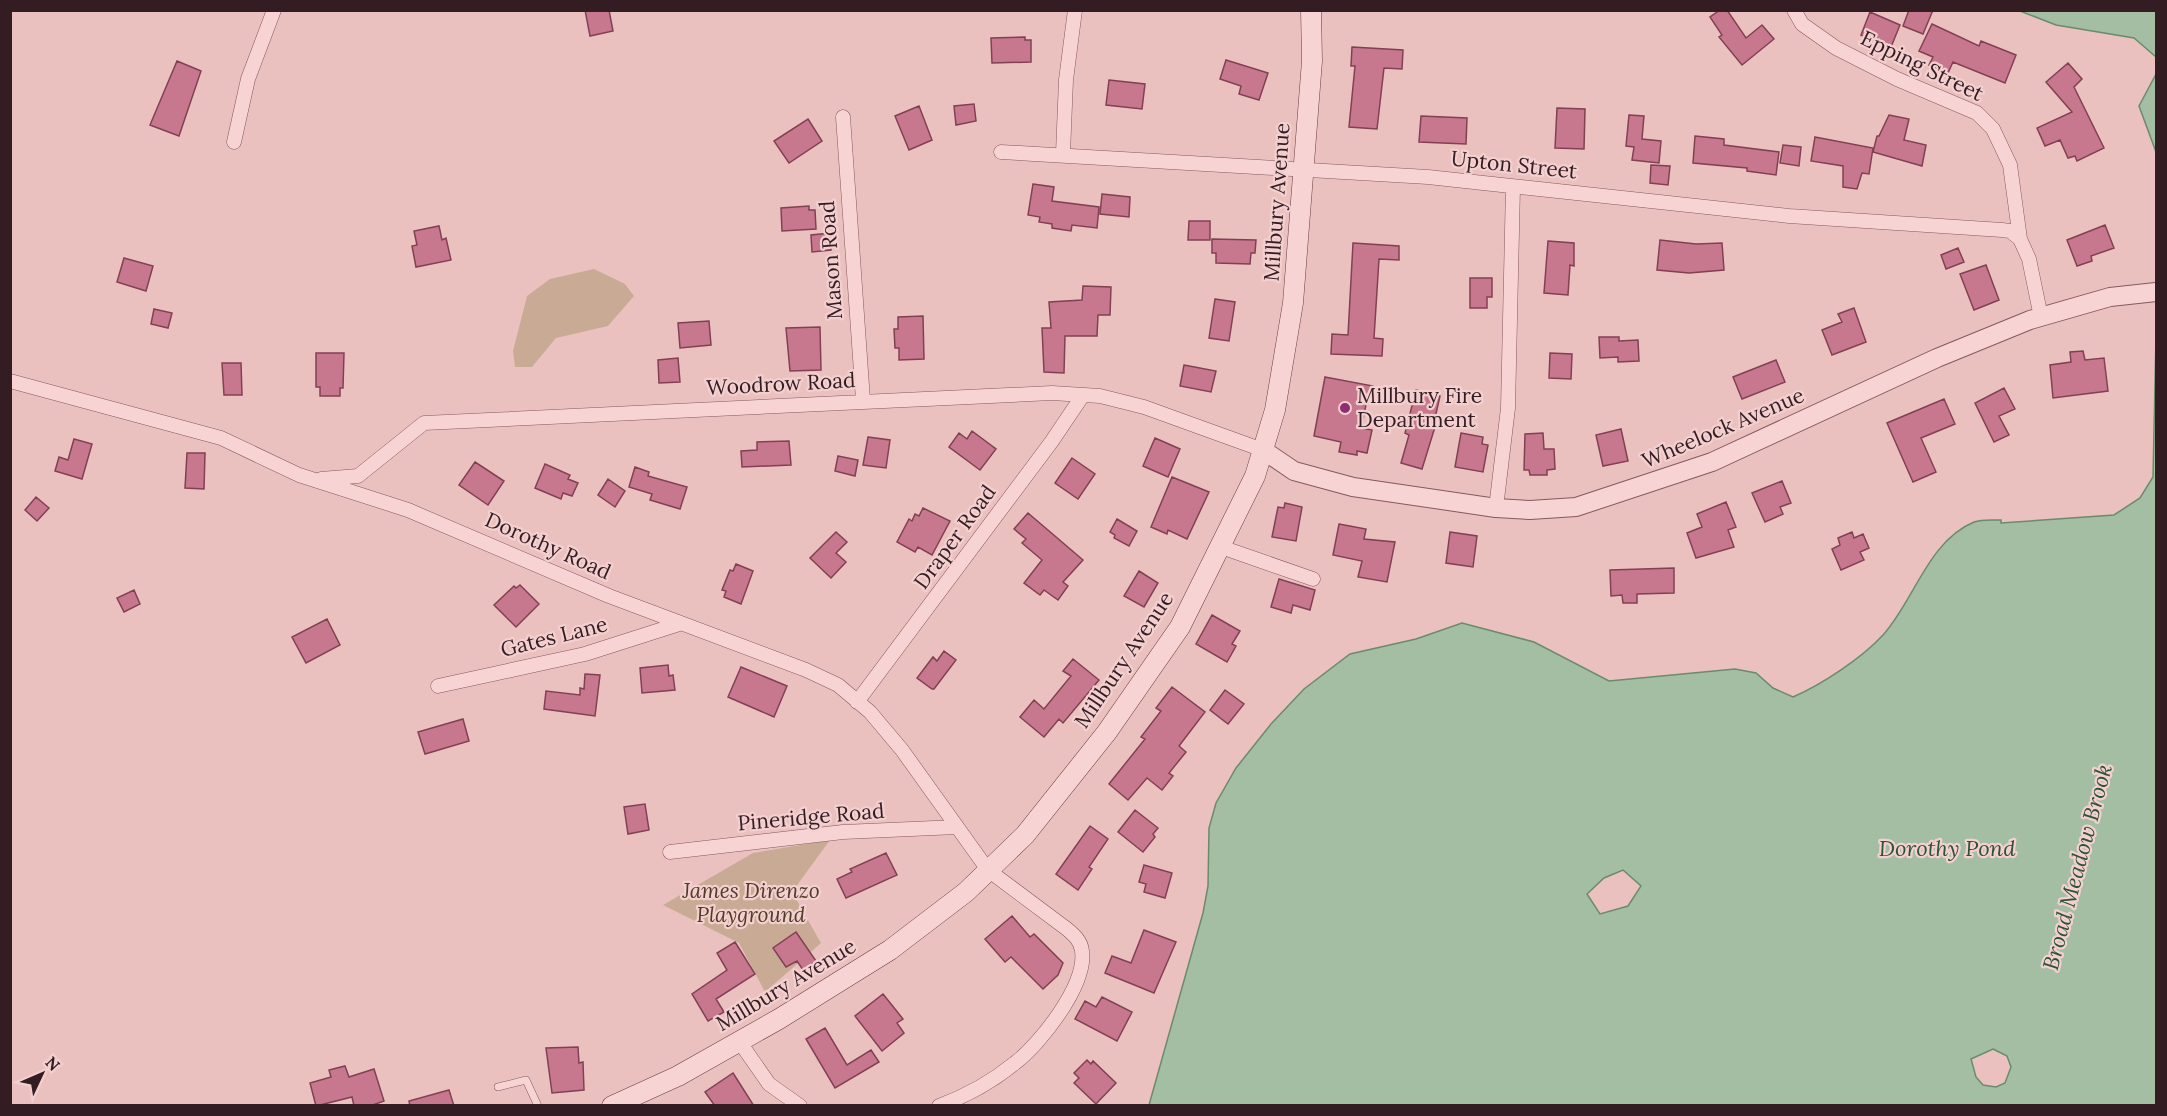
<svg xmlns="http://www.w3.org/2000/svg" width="2167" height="1116" font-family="Lora,serif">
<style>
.green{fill:#c9ab95}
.water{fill:#a3bea3;stroke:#6b8b6d;stroke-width:1.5;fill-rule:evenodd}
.building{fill:#c8788e;stroke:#824053;stroke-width:1.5}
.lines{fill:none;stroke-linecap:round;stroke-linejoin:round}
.service-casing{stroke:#845960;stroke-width:8}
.minor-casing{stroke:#845960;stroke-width:15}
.tertiary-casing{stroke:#845960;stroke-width:20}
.secondary-casing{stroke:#653c44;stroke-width:21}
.service{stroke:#f7d3d3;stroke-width:7}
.minor{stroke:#f7d3d3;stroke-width:14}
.tertiary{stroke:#f7d3d3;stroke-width:18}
.secondary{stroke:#f7d3d3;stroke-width:20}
.poi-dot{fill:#902c72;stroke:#f3d0cf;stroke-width:2}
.labels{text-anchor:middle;stroke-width:4.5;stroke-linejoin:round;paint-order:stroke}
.street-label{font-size:21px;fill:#341d22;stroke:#f3d0cf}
.poi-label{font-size:21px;fill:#341d22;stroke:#f3d0cf;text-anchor:start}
.park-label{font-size:21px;font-style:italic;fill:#4f3c24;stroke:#f3d0cf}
.water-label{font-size:22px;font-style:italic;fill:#2d5336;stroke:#f3d0cf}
</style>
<rect width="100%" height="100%" fill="#ebc1c0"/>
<!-- green -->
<path class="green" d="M594,269L625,284L634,296L608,326L556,338L532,367H515L513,351L527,296L550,279Z
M830,840L792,892L821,943L765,992L739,943L663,905L753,853Z"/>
<!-- water -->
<path class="water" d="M2020,11H2156V152L2139,106L2156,74V57L2134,38L2056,25Z
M2156,336V1105H1149L1203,913L1208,886L1209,828L1216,803L1236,768L1271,724L1304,689L1350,654L1416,639L1462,623L1534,642L1609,681L1735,669L1756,673L1773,688L1793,697C1821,685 1862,658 1883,635C1914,601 1928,541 1974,522C1982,519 1993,520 2001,520V523L2114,515L2140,498L2153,477ZM1623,870L1641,886L1628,906L1600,914L1587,894L1604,878ZM1993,1049L2007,1056L2011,1067L2005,1083L1996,1087L1983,1085L1976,1077L1971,1059Z"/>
<!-- building -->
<path class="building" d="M585,10H609L613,31L590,36Z
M1720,10H1727L1746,38L1762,25L1774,39L1742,65L1719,37L1722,35L1710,17Z
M1909,10H1933L1923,34L1903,26Z
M1870,12L1900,25L1891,47L1861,35Z
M1932,24L1979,46L1981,41L2016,55L2005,83L1953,62L1948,73L1929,65L1933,57L1919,51Z
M1025,37V40H1031V62L992,63L991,38Z
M1352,47L1403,50L1402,69L1384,68L1377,129L1349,127L1355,66H1351Z
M1226,60L1268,73L1259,100L1239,94L1241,86L1220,79Z
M177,61L201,71L179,136L150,125Z
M2068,63L2082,79L2074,87L2104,148L2077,161L2075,156L2068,158L2060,140L2045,146L2037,128L2072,112L2046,82Z
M1109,80L1145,84L1142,109L1106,105Z
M974,104L976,121L956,125L954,106Z
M919,106L932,140L909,150L895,116Z
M1557,108L1585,109L1584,149L1555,148Z
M1629,115L1644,116L1642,139L1661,141L1659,163L1632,160L1634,147L1626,146Z
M1889,115L1909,119L1904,140L1926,145L1922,166L1873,152L1877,136H1879Z
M1421,116L1467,118L1466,144L1419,142Z
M808,119L822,141L789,163L774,141Z
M1695,136L1724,139V145L1779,152L1776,175L1747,171V168L1693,163Z
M1815,137L1873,148L1869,174L1862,173L1857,189L1843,187V166L1811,161Z
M1783,145L1801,147L1799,166L1780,163Z
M1651,165L1670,166L1668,185L1650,183Z
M1033,184L1054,187L1052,201L1099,207L1097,228L1072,225L1071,231L1052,228V224L1039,222L1040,217L1028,215Z
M1102,194L1130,197L1129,217L1100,214Z
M809,206V210H815L816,229L782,231L781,208Z
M1189,221H1210V240H1188Z
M2105,225L2114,248L2091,256L2092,261L2077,266L2067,240Z
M439,226L442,240L446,238L451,260L416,267L412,246L417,245L414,231Z
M830,233L831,250L812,252L811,235Z
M1212,239L1256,240L1255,253H1251L1250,264L1216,263V253H1212Z
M1660,240L1696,244L1722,243L1724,270L1689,273L1657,270Z
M1548,241L1574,243V266L1570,265L1568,295L1544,293Z
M1353,243L1399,246V260L1379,259L1374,338L1383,339L1382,356L1331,354L1332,334L1348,335Z
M1958,248L1964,262L1946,269L1941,255Z
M124,258L153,266L146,291L117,282Z
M1986,265L1999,300L1974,310L1960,274Z
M1470,278H1492V297H1487V308H1470Z
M1083,286L1111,287L1110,315H1098L1097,336H1065L1064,373L1044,372L1042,328H1051L1049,302L1082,300Z
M1215,299L1235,302L1229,341L1209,338Z
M1854,308L1866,342L1832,355L1822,330L1842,322L1838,314Z
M154,309L172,313L168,328L151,324Z
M923,316L924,359L899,360V348H895L894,329H898V317Z
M709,321L711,345L680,348L678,323Z
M820,327L821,370L790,371L786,328Z
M1599,337H1619V341L1638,340L1639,361L1618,362V357L1600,358Z
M2083,351L2085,360L2104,358L2108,391L2053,398L2050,365L2071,362L2070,352Z
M316,353H344L343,388H340V396H320V387H316Z
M1550,353L1572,354L1571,379L1549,378Z
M678,358L680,382L659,383L658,360Z
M1776,360L1785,382L1742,399L1733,377Z
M222,363H241L242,395H224Z
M1184,365L1216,371L1211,392L1180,386Z
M1325,377L1373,386L1371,400H1367L1361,428L1372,430L1367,453L1357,451V455L1339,452L1341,442L1314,436Z
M2004,388L2015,409L1999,416L2009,435L1994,442L1975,403Z
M1416,390L1440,396L1433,427H1435L1422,469L1401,463L1409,435L1405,433Z
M1944,399L1955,424L1921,438L1936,472L1913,482L1887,423Z
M1621,429L1628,461L1603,466L1596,435Z
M972,431L996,449L980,470L949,447L959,433L967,439Z
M1461,433L1483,437L1482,444L1488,445L1483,472L1455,467Z
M1543,433L1544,449H1554L1555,469L1547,470V475H1530L1529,470H1524L1525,434Z
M868,437L890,440L886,468L863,465Z
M1155,438L1180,449L1168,477L1143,466Z
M74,439L92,444L82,479L55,471L59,457L68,460Z
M789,441L791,465L742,467L741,451L757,450V442Z
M187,453H205L204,489L185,488Z
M838,456L858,460L855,476L835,471Z
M1072,458L1095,474L1078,499L1055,483Z
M475,462L504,481L488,505L459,485Z
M545,464L570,475L568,479L578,483L572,496L563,493L561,499L535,488Z
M635,467L649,472L648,476L687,487L680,509L650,500L652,494L629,487Z
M1172,477L1209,492L1187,539L1168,530L1167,534L1151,527Z
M608,479L625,491L615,507L598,495Z
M1782,481L1791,503L1780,507L1783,514L1765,522L1752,493Z
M36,497L49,508L37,521L25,510Z
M1726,502L1736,527L1728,530L1734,547L1696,558L1687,533L1702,527L1697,514Z
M1285,503L1302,507L1296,541L1272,537L1278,507L1284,508Z
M923,508L950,521L932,555L918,547L915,552L897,542L909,519L912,521L915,514L919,516Z
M1028,513L1083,560L1063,582L1068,586L1058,600L1044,590L1040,595L1024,583L1042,560L1022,543L1026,539L1014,529Z
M1117,519L1137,531L1129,546L1114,538L1115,535L1110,532Z
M1339,524L1366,529L1364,539L1395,542L1387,582L1358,577L1362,561L1333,555Z
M836,532L847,542L836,553L846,562L831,578L810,558Z
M1450,532L1477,536L1473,567L1446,563Z
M1852,532L1854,538L1863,534L1869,548L1860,552L1864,560L1841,570L1832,549L1840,545L1838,538Z
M736,564L753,571L741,604L724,597L726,591L722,590L730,570L733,571Z
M1674,568V593L1637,594V603H1623L1622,595L1611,596L1610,570Z
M1139,571L1158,583L1144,607L1124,596Z
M1279,579L1315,590L1310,610L1293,605L1291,613L1271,607Z
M520,585L539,604L516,627L494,605L514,586L516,588Z
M134,590L140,604L124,612L117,598Z
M1212,615L1240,631L1232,644L1236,646L1227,662L1196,644Z
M327,619L340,645L306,663L292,637Z
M944,651L956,660L934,689H932L917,678L933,657L937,661Z
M1073,659L1099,680L1063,723L1059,719L1044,737L1020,717L1034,700L1044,709L1071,676L1063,671Z
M668,665L669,676L673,675L675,690L642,693L640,668Z
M741,667L787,686L774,717L728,697Z
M585,674L600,675L595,716L544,709L546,691L580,695V688L584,689Z
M1172,687L1205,712L1179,746L1186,752L1169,773L1173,776L1162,790L1147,778L1128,800L1109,784L1145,739L1141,737L1161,711L1156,708Z
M1225,690L1244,704L1228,724L1210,710Z
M463,719L469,741L425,754L418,732Z
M645,804L649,830L628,834L624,807Z
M1135,810L1158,828L1153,834L1155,837L1143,852L1118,832Z
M1090,826L1108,839L1089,867L1092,869L1078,890L1056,874Z
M886,853L897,875L846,898L837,879L852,872L850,869Z
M1144,865L1172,873L1165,898L1144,892L1146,884L1139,882Z
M1012,916L1030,937L1034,934L1063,963L1058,975L1043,989L1011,957L1005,962L985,939Z
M1144,930L1176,942L1154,993L1105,973L1112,956L1131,963Z
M796,932L816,961L803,970L797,961L786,967L773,948Z
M735,942L755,974L716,999L724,1012L708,1021L692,994L727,970L717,953Z
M883,994L903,1019L897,1023L904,1033L882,1051L855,1016Z
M1102,997L1132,1012L1117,1041L1075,1019L1085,1001L1096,1007Z
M825,1028L847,1065L871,1050L879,1062L835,1088L806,1039Z
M578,1047L579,1063L583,1062L584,1090L552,1093L546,1048Z
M1087,1060L1091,1064L1093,1061L1116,1083L1096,1104L1074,1083L1079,1078L1074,1073Z
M345,1066L349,1077L374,1069L384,1101L370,1106H354L352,1097L316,1106L310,1083L331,1077L329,1070Z
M733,1073L754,1106H715L705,1092Z
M449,1090L454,1106H410L409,1101Z"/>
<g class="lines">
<defs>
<path id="service" d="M498,1087L526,1080L538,1106"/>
<path id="minor" d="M1794,10L1802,24L1836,48L1897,79L1977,113L1993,129L2010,165L2020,239L2029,259L2041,317
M843,117L863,400
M234,142L248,79L274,10
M1001,152L1428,177L1789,216L2002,230L2010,231L2020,239
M1063,153L1066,80L1075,10
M10,381L221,438L299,475L408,510L609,596L806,670L838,685L870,712L902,750L988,870L1067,929C1074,935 1081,941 1082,951C1087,985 1040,1044 1015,1063C993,1081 966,1096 939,1106
M321,479L358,476L424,423L1052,393L1100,396L1144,407L1263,450
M1496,508L1508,408L1513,187
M1221,547L1313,579
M438,686L585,654L679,624
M857,702L1052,441L1083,395
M670,852L843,832L957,827
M739,1041L769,1084L800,1106"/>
<path id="tertiary" d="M1263,450L1294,471L1353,487L1496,508L1530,510L1576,507L1712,462L1937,358L2030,320L2110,297L2156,292"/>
<path id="secondary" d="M612,1106L678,1076L779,1019L890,950L966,892L1025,835L1107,732L1180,627L1255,476L1275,410L1293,303L1312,61L1311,10"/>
</defs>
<!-- service casing -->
<use href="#service" class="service-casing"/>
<!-- minor casing -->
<use href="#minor" class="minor-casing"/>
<!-- tertiary casing -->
<use href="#tertiary" class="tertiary-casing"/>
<!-- secondary casing -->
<use href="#secondary" class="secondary-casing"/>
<!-- service -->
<use href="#service" class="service"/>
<!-- minor -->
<use href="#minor" class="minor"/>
<!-- tertiary -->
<use href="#tertiary" class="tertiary"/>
<!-- secondary -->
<use href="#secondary" class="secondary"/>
</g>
<!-- markers -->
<circle class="poi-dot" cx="1345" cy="408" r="6"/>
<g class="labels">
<!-- street labels -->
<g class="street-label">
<text transform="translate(1922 66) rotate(26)" y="7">Epping Street</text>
<text transform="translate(1514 165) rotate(6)" y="7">Upton Street</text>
<text transform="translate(1277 202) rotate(-86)" y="7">Millbury Avenue</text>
<text transform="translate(831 260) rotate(-94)" y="7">Mason Road</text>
<text transform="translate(781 384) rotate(-3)" y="7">Woodrow Road</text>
<text transform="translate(1723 428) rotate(-23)" y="7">Wheelock Avenue</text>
<text transform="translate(955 537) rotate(-54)" y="7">Draper Road</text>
<text transform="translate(548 546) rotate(24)" y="7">Dorothy Road</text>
<text transform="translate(554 637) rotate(-14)" y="7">Gates Lane</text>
<text transform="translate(1124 660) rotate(-56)" y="7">Millbury Avenue</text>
<text transform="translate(811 817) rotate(-5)" y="7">Pineridge Road</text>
<text transform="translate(786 985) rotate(-31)" y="7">Millbury Avenue</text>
</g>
<!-- poi labels -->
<g class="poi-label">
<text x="1357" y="403">Millbury Fire<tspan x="1357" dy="24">Department</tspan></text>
</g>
<!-- park labels -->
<g class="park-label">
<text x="751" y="898">James Direnzo<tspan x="751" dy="24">Playground</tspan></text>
</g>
<!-- water labels -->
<g class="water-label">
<text x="1947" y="856">Dorothy Pond</text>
<text transform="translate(2077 867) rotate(-75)" y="8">Broad Meadow Brook</text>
</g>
</g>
<!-- border -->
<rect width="2167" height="1116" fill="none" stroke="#341d22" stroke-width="24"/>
<!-- north arrow -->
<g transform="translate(42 1074) rotate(46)" stroke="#f3d0cf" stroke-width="4.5" paint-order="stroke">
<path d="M0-4.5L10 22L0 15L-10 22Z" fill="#341d22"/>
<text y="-9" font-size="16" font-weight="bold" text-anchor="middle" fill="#341d22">N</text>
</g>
</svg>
